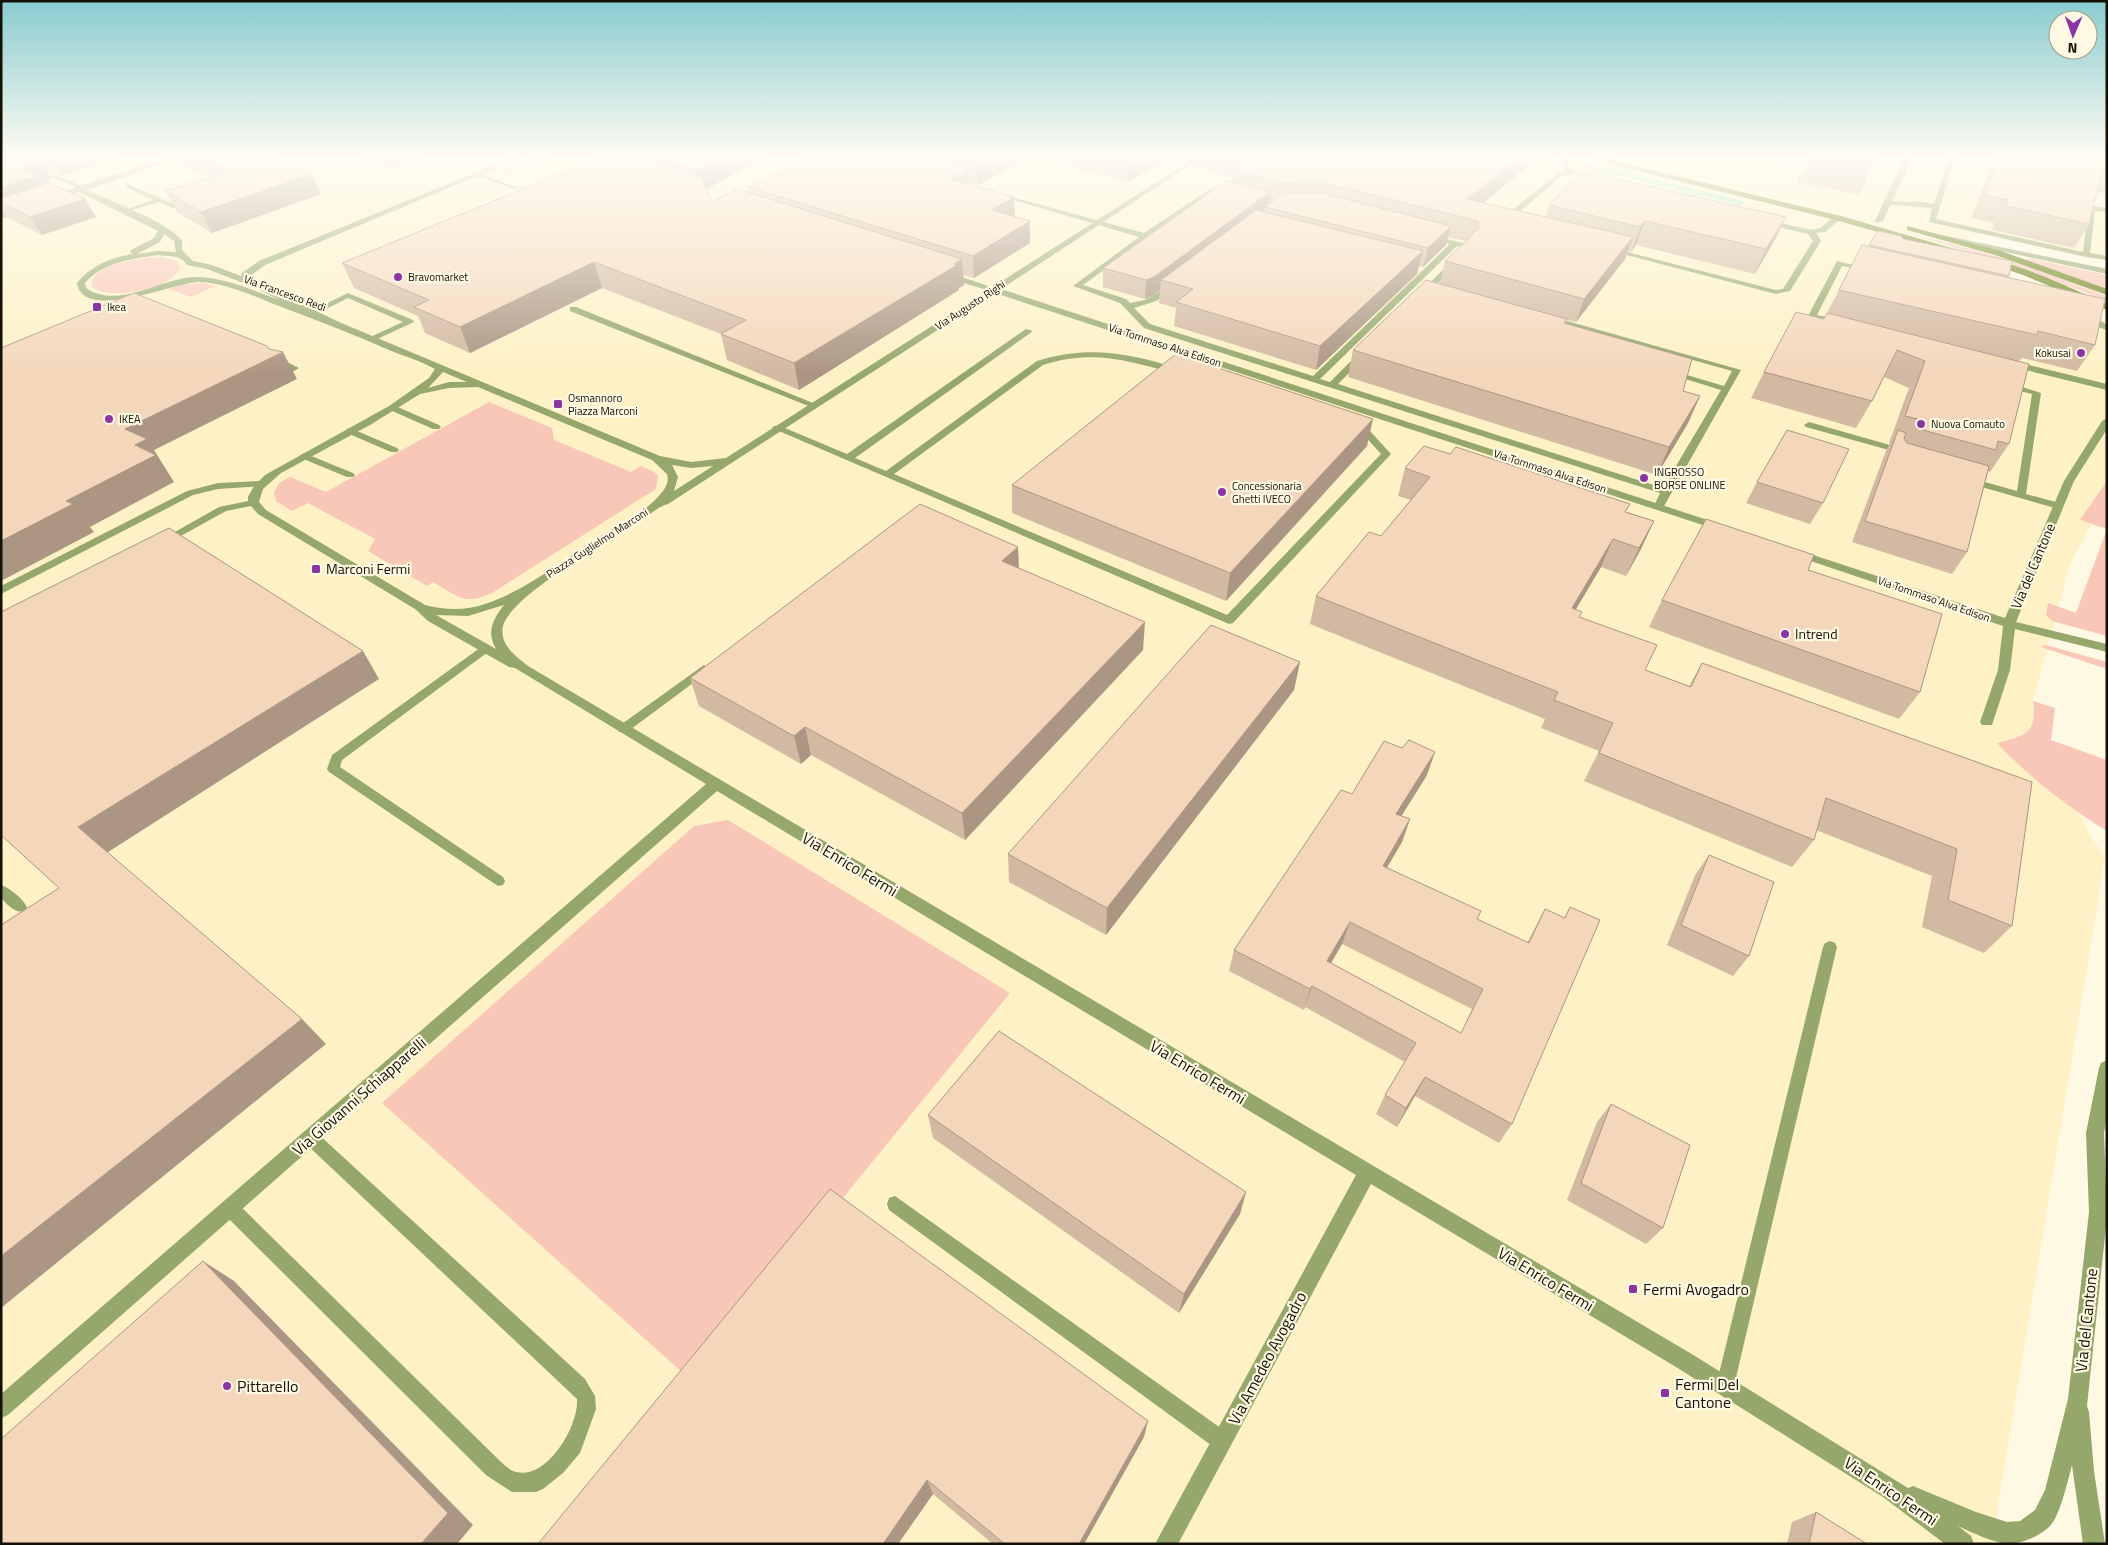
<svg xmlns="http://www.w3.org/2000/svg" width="2108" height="1545" font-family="'Titillium Web',sans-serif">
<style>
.built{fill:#fdf1c5}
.green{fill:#f8c7b7}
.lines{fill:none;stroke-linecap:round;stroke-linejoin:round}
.stream{stroke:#9beea9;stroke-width:5}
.service{fill:#96a76c;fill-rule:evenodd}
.minor{fill:#96a76c;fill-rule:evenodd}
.tertiary{fill:#96a76c;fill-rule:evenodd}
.secondary{fill:#687e17;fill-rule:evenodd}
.wall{fill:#d2b9a1;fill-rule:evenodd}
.shaded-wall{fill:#ab9683}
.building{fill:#f4d7bb;stroke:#ab9683;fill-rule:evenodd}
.poi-dot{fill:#8a35a3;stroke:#fff9e3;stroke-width:2}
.labels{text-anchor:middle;stroke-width:4.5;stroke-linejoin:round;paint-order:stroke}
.far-poi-label{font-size:11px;fill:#131004;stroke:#fff9e3;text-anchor:start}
.far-street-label{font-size:11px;fill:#131004;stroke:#fff9e3}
.street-label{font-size:14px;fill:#131004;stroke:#fff9e3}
.poi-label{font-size:14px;fill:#131004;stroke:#fff9e3;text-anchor:start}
.near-street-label{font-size:16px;fill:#131004;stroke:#fff9e3}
.near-poi-label{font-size:16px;fill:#131004;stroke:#fff9e3;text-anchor:start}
</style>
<rect width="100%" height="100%" fill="#fff9e3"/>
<!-- built -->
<path class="built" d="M1,158H2107V260L1976,232L1959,259L2071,301L2107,322V496L2070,564L2032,705L2088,832L2105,858L1992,1544H1Z"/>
<!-- green -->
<path class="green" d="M535,158H549L507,176L498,173Z
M1921,237C1985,249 2045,273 2107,296V301L2034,273Z
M161,257L176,261L180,267C174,289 107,302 92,286C89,264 146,257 161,257Z
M2029,258L2107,275V290L2026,260Z
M204,283L215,286L191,297L169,289L181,285Z
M489,402L552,428L554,440L631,472L641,466L654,472L658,476L656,489L492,593C464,606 458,596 433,582L427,586L368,551L375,539L308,503L292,511L276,501L274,493L279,483L290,477L326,492Z
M2107,481V529L2080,520Z
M2107,529V636L2052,621L2046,615L2048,603L2076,613Z
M2046,645L2107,662V669L2041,647Z
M2033,701L2055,708L2051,740L2107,760V831C2066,806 2030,778 1997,743C2026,736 2037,733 2033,701Z
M728,820L1010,993L693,1382L382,1103L694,826Z"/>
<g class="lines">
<!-- stream -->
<path class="stream" d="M1586,165L1741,203"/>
<!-- service -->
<path class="service" d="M3,158H11L87,188L82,189Z
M1512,158H1522L1538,161L1542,158H1548L1539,165Z
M1561,158H1567L1571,169L1579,173V175L1572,174L1561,176L1507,223H1501V219L1557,174L1566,171Z
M1944,158L1955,159L1936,219L2083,252L2088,208L2092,206L2107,208V212L2095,211L2090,253L2107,256V260L2086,257L1929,222L1932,208L1885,204L1884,203L1887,201L1923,202L1934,204L1948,160Z
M474,173H478L519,188L514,189L474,175Z
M128,184L180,207L182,208L176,209L159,202L125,212V210L153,200L126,187L125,186Z
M1210,189L1230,195L1227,197L1211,193L1083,285L1126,299L1130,303L1145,300L1171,284H1177V288L1156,301L1134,308L1150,324L1313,376L1450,244L1428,239V235L1472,245V249L1436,285L1444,287V291L1427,286L1464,248L1457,246L1320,379L1330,382L1359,353H1365V357L1338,384L1663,488L1721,390L1666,373L1670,370L1724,386L1732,371L1546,319L1553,317L1741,370L1664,506L1659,509L1654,506L1660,493L1144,328L1120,303L1073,286L1139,237L996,195L1001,194L1144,233Z
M1835,216L1842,218L1825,232L1816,233L1821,241L1790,291L1776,294L1607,250L1611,248L1776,290L1783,289L1813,241L1808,234L1763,223V219L1811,230L1820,228Z
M1837,261L1871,269L1867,271L1842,266L1817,315L1842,320L1843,322L1839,324L1808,316Z
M944,273H950L997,289L990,291L944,277Z
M348,293L413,320L414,322L373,341L369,339L370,337L403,322L348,298L316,314L309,312Z
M570,307H576L818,405L817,407H811L570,311Z
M2080,317L2101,321L2107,325V330L2080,321Z
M1026,329L1033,331L855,458L886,471L1037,361C1089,345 1129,353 1180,369V373L1177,374C1129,361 1093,349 1043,365L894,474L1227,615L1381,454L1363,434L1353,431V427L1369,430L1391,454L1233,623L1229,624L772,428L774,426H780L847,454Z
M273,358H279L299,368L289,374H283V370L288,368L273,362Z
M2012,361L2107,384V390L2009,366V362Z
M2007,382L2041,393L2026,494L2063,504V508H2055L1964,482L1962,480L1967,477L2017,491L2032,394L2004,387L2003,385Z
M393,405L439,425L441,427L439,429H433L390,410V406Z
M1809,422L1904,449L1906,451L1903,455H1897L1896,452L1806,427L1804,425Z
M350,428L397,448L399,450L397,452H391L347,433V429Z
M304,453L353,473L355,475L353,477H347L301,458L299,456Z
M261,481L264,482V486L218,489L193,495L1,594V586L187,491L218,483Z
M253,500L258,503L256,505L226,511L168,543H160L159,541L219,507Z
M484,645L490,649L488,652L342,760L340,767L503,877L505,881L503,885L498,886L329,772L327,769L332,755Z
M704,665L710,669L708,672L627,732H619L617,729L619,726Z
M1,885C10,888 23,899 27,907L25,911C15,914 8,905 1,898Z
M1830,941L1835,943L1837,947L1734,1386L1732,1393L1725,1395L1718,1393L1716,1386L1823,947L1825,943Z
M311,1130L317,1133L585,1379L595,1396L596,1409L580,1453L563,1473L543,1489L536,1492H512L486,1475L224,1214L222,1208L224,1202L230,1200L236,1202L500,1461C504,1465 511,1471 516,1472C547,1480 579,1426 577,1399L305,1143L303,1138L305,1133Z
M895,1196L1229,1434L1231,1441L1229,1448L1222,1450L1215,1448L889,1210L887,1204L889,1198Z"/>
<!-- minor -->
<path class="minor" d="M168,158H178L87,190C111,201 165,221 182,240V250L193,261L212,265L241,276L242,273L259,261L512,158H520L265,265L250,276L252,280L339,322L660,456L691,462L726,458L1194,158H1201L1001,289L1726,526L1728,528L1726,530H1718L995,293L668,504C656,507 647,518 636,524C607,542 511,596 503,626C499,645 516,656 528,666L1690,1353L1908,1488L1913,1486L1976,1512L2007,1522L2020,1521L2035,1510L2045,1490L2068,1399L2089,1212L2086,1133L2099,1068L2101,1063L2107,1060V1117L2104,1133L2107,1217L2087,1406L2089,1412L2094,1471L2105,1544H2083L2072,1465C2068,1480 2060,1516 2050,1526C2040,1536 2022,1544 2008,1544C1994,1543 1971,1532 1958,1526L1971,1536L1974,1544H1945L1883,1497L1676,1367L1371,1184L1178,1544H1155L1356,1175L717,791L8,1415L1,1418V1394L706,784L515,668L509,667L428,621L415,609L258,514L248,503V497L254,486L265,475L389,406L429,378L435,369C421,361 404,356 389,350C355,335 321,322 287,309C259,299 229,283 199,282C175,282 83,323 77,283C90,266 112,257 133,254L130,252L131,250L154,238L158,231L79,192L54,200L50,198L76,187ZM164,234L174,241L176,252L158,251L137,254L160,242ZM158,255L177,257L183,260L187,265L207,269L246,284L280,300C254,291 227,278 198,277C162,276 120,311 86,288L85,283C103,262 133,259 158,255ZM443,372L467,382H449L428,388ZM478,387L652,460L667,474C669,480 667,486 663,491C647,512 622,523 601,536C563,560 527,590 485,604C465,611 445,610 425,605L266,510L259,502L263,489L281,473L370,425L420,394L449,388ZM672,465L691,468L713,466L674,491L678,477ZM504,605C493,619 486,632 496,649L436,615L468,616Z
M1904,158H1912L1883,221L1876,223L1875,221Z
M24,207H27V211L1,219V214Z
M2107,418V429L2074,481L2016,622L2107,644V652L2015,629L2010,670L1992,725H1982L1980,722L1998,670L2003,626L1793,555L1791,553L1793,551H1801L2005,618L2064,481L2102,421Z"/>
<!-- tertiary -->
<path class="tertiary" d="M1942,235L2107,269V274L1945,239L1941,237Z"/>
<!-- secondary -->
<path class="secondary" d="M1593,158H1603L1841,216L1965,252L1958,254L1835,220L1593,160Z
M1907,226L2001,251L2107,289V295L1995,255L1907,230Z
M1990,260C2007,258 2086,295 2107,304V310L2023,275L1990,264Z"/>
</g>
<!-- wall -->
<path class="wall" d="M1,158H118L62,176L46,170L52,179L42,184L43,185L85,199L96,217L42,235L8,218L4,212L1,213Z
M171,158H273L312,174L321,194L212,233L177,212L166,191L209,177L173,162Z
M364,158H423L392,169Z
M599,158H764L706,189L712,201L749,193L748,187L810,158H1029L978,185L969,183V184L1015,217L1030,243L974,278L963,275L964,285L959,288V290L799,390L727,360L721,334L602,288L470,353L425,333L418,316L354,288L342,263Z
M1033,158H1191L1181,164L1165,160L1129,182Z
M1193,158H1530L1528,166L1483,203L1545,217L1549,205L1786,217L1774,241L1755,274L1636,245L1631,252L1628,251L1625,259L1576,322L1567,320L1566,324L1683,391L1700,396L1688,423L1657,475L1348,377L1353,350L1440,284L1445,261L1466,241L1448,237L1446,245L1423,267L1419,266L1417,274L1316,370L1174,326L1176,308L1159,303L1160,290L1153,295L1145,299L1103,287V268L1233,183V178L1192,167Z
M1808,158H1877L1858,195L1797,182Z
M1995,158H2107V194L2097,192L2089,224L2074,248L1992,230L1994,223L1971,218Z
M1878,231L2009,276L2008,277L2095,345L2077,371L2022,358L2019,361L2009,444L1990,472L1988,471L1967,552L1952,574L1852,542L1886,451L1890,443H1889L1909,388L1884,377L1872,401L1856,428L1751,398L1764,372L1824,319L1862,245L1868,246Z
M1367,446L1226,601L1012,513V485Z
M1405,468L1627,512L1654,521L1641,549L1626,576L1601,567L1576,609L1580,617L1645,670L1689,686L1702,663L2032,782L2012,926L1984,953L1922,927L1932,876L1816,830L1814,840L1792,867L1584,781L1599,751L1541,728L1545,719L1310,624L1316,596L1381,536L1411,500L1398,496Z
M1757,482L1823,503L1810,524L1746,503Z
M1018,547L1019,568L1143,650L965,840L811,755L801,764L699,706L690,678Z
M1808,570L1920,692L1899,719L1649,627L1662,600Z
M1300,662L1294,690L1106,935L1009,882L1008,854Z
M1427,775L1401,816L1410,819L1402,842L1387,867L1477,919L1527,943L1545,909L1564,918L1570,907L1512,1124L1499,1143L1415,1096L1397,1127L1376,1114L1385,1095L1405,1062L1305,1007L1304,1010L1229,971L1234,950L1352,794ZM1342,944L1472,1009L1461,1033L1331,963Z
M1709,855L1749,956L1733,976L1667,945L1695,875Z
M1611,1104L1663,1228L1646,1244L1567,1200L1597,1122Z
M928,1115L1246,1192L1240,1214L1179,1313L933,1138Z
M1144,1437L1084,1544H993L933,1494L898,1544H538Z
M1816,1512L1867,1544H1787L1792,1522Z"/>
<!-- shaded-wall -->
<path class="shaded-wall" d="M50,158H118L62,176Z
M388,158H423L392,169Z
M720,158H764L701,192L696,170Z
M990,158H1029L978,185L977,164Z
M1136,158H1165V160L1129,182L1130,161Z
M1182,158H1191L1181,164Z
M1519,158H1530L1528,166L1465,218L1467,199Z
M39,159L52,179L42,184L49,196L1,202V188L20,168Z
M968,169L969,190L950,179Z
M312,174L321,194L212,233L201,212Z
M1270,192L1268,208L1265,207L1264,213L1161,280L1160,290L1153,295L1145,299L1146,280Z
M1014,197L1015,219L992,210Z
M85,199L96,217L42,235L30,217Z
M1,207L4,212L1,213Z
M1786,217L1774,241L1755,274L1766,249Z
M1030,221V243L974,278L973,256Z
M1645,221L1636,245L1631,252L1640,227Z
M1451,226L1446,245L1423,267L1428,248Z
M1633,237L1625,259L1576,322L1584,299Z
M1423,251L1417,274L1316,370L1320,346Z
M962,259L964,285L959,288V290L799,390L794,363Z
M594,262L602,288L470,353L460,327Z
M283,352L297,379L154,450L174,482L90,527L94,532L1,581V541L66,501L125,429Z
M1700,396L1688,423L1657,475L1669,447Z
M1373,419L1367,446L1226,601L1230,573Z
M1654,521L1641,549L1626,576L1639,548Z
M1613,539L1601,567L1560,636L1572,608Z
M1018,547L1019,575L1002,561Z
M1145,622L1143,650L965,840L962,813Z
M363,651L379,679L105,854L78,827Z
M1300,662L1294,690L1106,935L1107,908Z
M805,727L811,755L801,764L794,736Z
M1435,752L1427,775L1389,836L1396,814Z
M1410,819L1402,842L1375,888L1383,866Z
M1350,922L1342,944L1320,982L1327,961Z
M1312,986L1304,1010L1310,989Z
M302,1019L326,1044L1,1308V1256Z
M1425,1077L1415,1096L1397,1127L1406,1108Z
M1246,1192L1240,1214L1179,1313L1184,1294Z
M203,1261L234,1281L473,1525L457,1544H421Z
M1148,1421L1144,1437L1084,1544H1079Z
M927,1480L933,1494L898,1544H883Z"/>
<!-- building -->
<path class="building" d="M1,158H36L39,159L20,168L37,175L1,188Z
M200,158H273L312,174L201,212L166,191L231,171Z
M599,158H635L701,178L712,201L737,189L962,259L954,264L957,265L794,363L721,334L746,320L594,262L460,327L414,307L429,300L342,263Z
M654,158H720L696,170Z
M810,158H926L968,169L950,179L1014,197L992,210L1030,221L973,256L748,187Z
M951,158H990L977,164Z
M1118,158H1136L1130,161Z
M1239,158H1519L1467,199L1633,237L1584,299L1445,261L1479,228L1478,221L1322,182L1280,183L1234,171L1250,160Z
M1841,158H1877L1874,164Z
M1999,158H2107V168H2103L2089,224L2006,206L2008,200L1984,195Z
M1581,171L1786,217L1766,249L1645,221L1640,227L1549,205Z
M1226,181L1270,192L1154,277L1146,280L1103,268Z
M49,183L85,199L30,217L1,202V198Z
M1321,193L1451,226L1428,248L1265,207L1282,194Z
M1256,210L1423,251L1320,346L1176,302L1193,289L1161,280Z
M1878,231L1901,236L1903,239L2012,261L2009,276L1869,245Z
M1862,245L2105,299L2095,345L2038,331L2037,335L1839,290Z
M1426,280L1567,319L1564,323L1692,359L1683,391L1700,396L1669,447L1353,350Z
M134,293L267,346L269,349L283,352L125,429L147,439L135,445L156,455L66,501L73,504L1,541V348Z
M1796,312L1824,319L1827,313L2029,364L2009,444L1998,441L1996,450L1923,430L1925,424L1922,420L1905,416L1925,361L1897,350L1872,401L1764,372Z
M1176,354L1373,419L1230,573L1012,485Z
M1787,430L1849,449L1823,503L1757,482Z
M1898,430L1906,433L1904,439L1907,443L1989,466L1967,552L1865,521Z
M1424,446L1450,454L1456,447L1630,504L1625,512L1654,521L1639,548L1613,539L1572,608L1582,612L1579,617L1657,645L1645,670L1691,687L1702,663L2032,782L2012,926L1948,900L1957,849L1826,798L1814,840L1599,753L1613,723L1554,700L1558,692L1316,596L1369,532L1381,536L1430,477L1405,468Z
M920,504L1018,547L1002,561L1145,622L962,813L805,727L794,736L690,678Z
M1706,519L1814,555L1808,570L1942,614L1920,692L1662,600Z
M169,528L363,651L78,827L302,1019L1,1256V925L59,888L1,835V612Z
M1211,625L1300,662L1107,908L1008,854Z
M1409,740L1435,752L1396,814L1410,819L1383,866L1481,911L1477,919L1529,943L1545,909L1565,918L1570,907L1600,920L1512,1124L1425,1077L1406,1108L1385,1095L1416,1043L1312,986L1310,989L1234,950L1341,790L1352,794L1384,741L1402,748ZM1350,922L1483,989L1461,1033L1327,961Z
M1709,855L1774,882L1749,956L1681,925Z
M999,1031L1246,1192L1184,1294L928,1115Z
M1611,1104L1690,1145L1663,1228L1581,1183Z
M830,1189L1148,1421L1079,1544H1005L927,1480L883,1544H538Z
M203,1261L448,1513L421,1544H1V1439Z
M1816,1512L1867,1544H1809Z"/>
<!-- sky -->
<linearGradient id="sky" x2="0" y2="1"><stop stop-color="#89cbcf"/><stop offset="0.42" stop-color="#fffcf2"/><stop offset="1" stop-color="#fffcf2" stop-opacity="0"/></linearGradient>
<rect width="2108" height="374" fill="url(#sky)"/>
<!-- markers -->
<g class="poi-dot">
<circle cx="398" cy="277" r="5"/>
<rect x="92" y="302" width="10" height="10" rx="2.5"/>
<circle cx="2081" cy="353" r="5"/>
<rect x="553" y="399" width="10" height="10" rx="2.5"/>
<circle cx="109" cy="419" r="5"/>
<circle cx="1921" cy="424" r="5"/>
<circle cx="1644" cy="478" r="5"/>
<circle cx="1222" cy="492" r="5"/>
<rect x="311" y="564" width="10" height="10" rx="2.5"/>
<circle cx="1785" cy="634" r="5"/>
<rect x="1628" y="1284" width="10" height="10" rx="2.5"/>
<circle cx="227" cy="1386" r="5"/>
<rect x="1660" y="1388" width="10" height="10" rx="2.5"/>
</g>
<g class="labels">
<!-- far-poi labels -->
<g class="far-poi-label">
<text x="408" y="281">Bravomarket</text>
<text x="107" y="311">Ikea</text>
<text x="2071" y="357" text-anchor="end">Kokusai</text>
<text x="568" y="402">Osmannoro<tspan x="568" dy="13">Piazza Marconi</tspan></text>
<text x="119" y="423">IKEA</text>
<text x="1931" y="428">Nuova Comauto</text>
<text x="1654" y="476">INGROSSO<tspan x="1654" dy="13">BORSE ONLINE</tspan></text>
<text x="1232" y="490">Concessionaria<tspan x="1232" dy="13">Ghetti IVECO</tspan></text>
</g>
<!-- far-street labels -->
<g class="far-street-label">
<text transform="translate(285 293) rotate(20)" y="4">Via Francesco Redi</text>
<text transform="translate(970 305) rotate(-33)" y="4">Via Augusto Righi</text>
<text transform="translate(1165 345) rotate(18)" y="4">Via Tommaso Alva Edison</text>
<text transform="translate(1550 471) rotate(18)" y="4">Via Tommaso Alva Edison</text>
<text transform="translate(597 543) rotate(-33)" y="4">Piazza Guglielmo Marconi</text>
<text transform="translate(1934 599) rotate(19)" y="4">Via Tommaso Alva Edison</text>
</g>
<!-- street labels -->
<g class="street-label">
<text transform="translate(2033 566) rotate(-67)" y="5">Via del Cantone</text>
</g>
<!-- poi labels -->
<g class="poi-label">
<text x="326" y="574">Marconi Fermi</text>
<text x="1795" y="639">Intrend</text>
</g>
<!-- near-street labels -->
<g class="near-street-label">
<text transform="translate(850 864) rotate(31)" y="6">Via Enrico Fermi</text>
<text transform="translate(1198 1072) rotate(31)" y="6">Via Enrico Fermi</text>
<text transform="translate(359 1096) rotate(-41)" y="6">Via Giovanni Schiapparelli</text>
<text transform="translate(1546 1279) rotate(31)" y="6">Via Enrico Fermi</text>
<text transform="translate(2086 1320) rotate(-84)" y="6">Via del Cantone</text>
<text transform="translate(1267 1358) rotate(-62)" y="6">Via Amedeo Avogadro</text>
<text transform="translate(1891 1491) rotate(34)" y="6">Via Enrico Fermi</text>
</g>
<!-- near-poi labels -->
<g class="near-poi-label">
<text x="1643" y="1295">Fermi Avogadro</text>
<text x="1675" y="1390">Fermi Del<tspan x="1675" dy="18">Cantone</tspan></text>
<text x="237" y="1392">Pittarello</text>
</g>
</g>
<!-- border -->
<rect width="2108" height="1545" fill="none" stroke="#131004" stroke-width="5"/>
<!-- north arrow -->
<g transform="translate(2073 35) rotate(182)"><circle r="24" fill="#fff9e3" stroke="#a19c8a"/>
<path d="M0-4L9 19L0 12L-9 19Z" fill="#8a35a3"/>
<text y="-8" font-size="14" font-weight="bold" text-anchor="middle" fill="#131004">N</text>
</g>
</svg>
